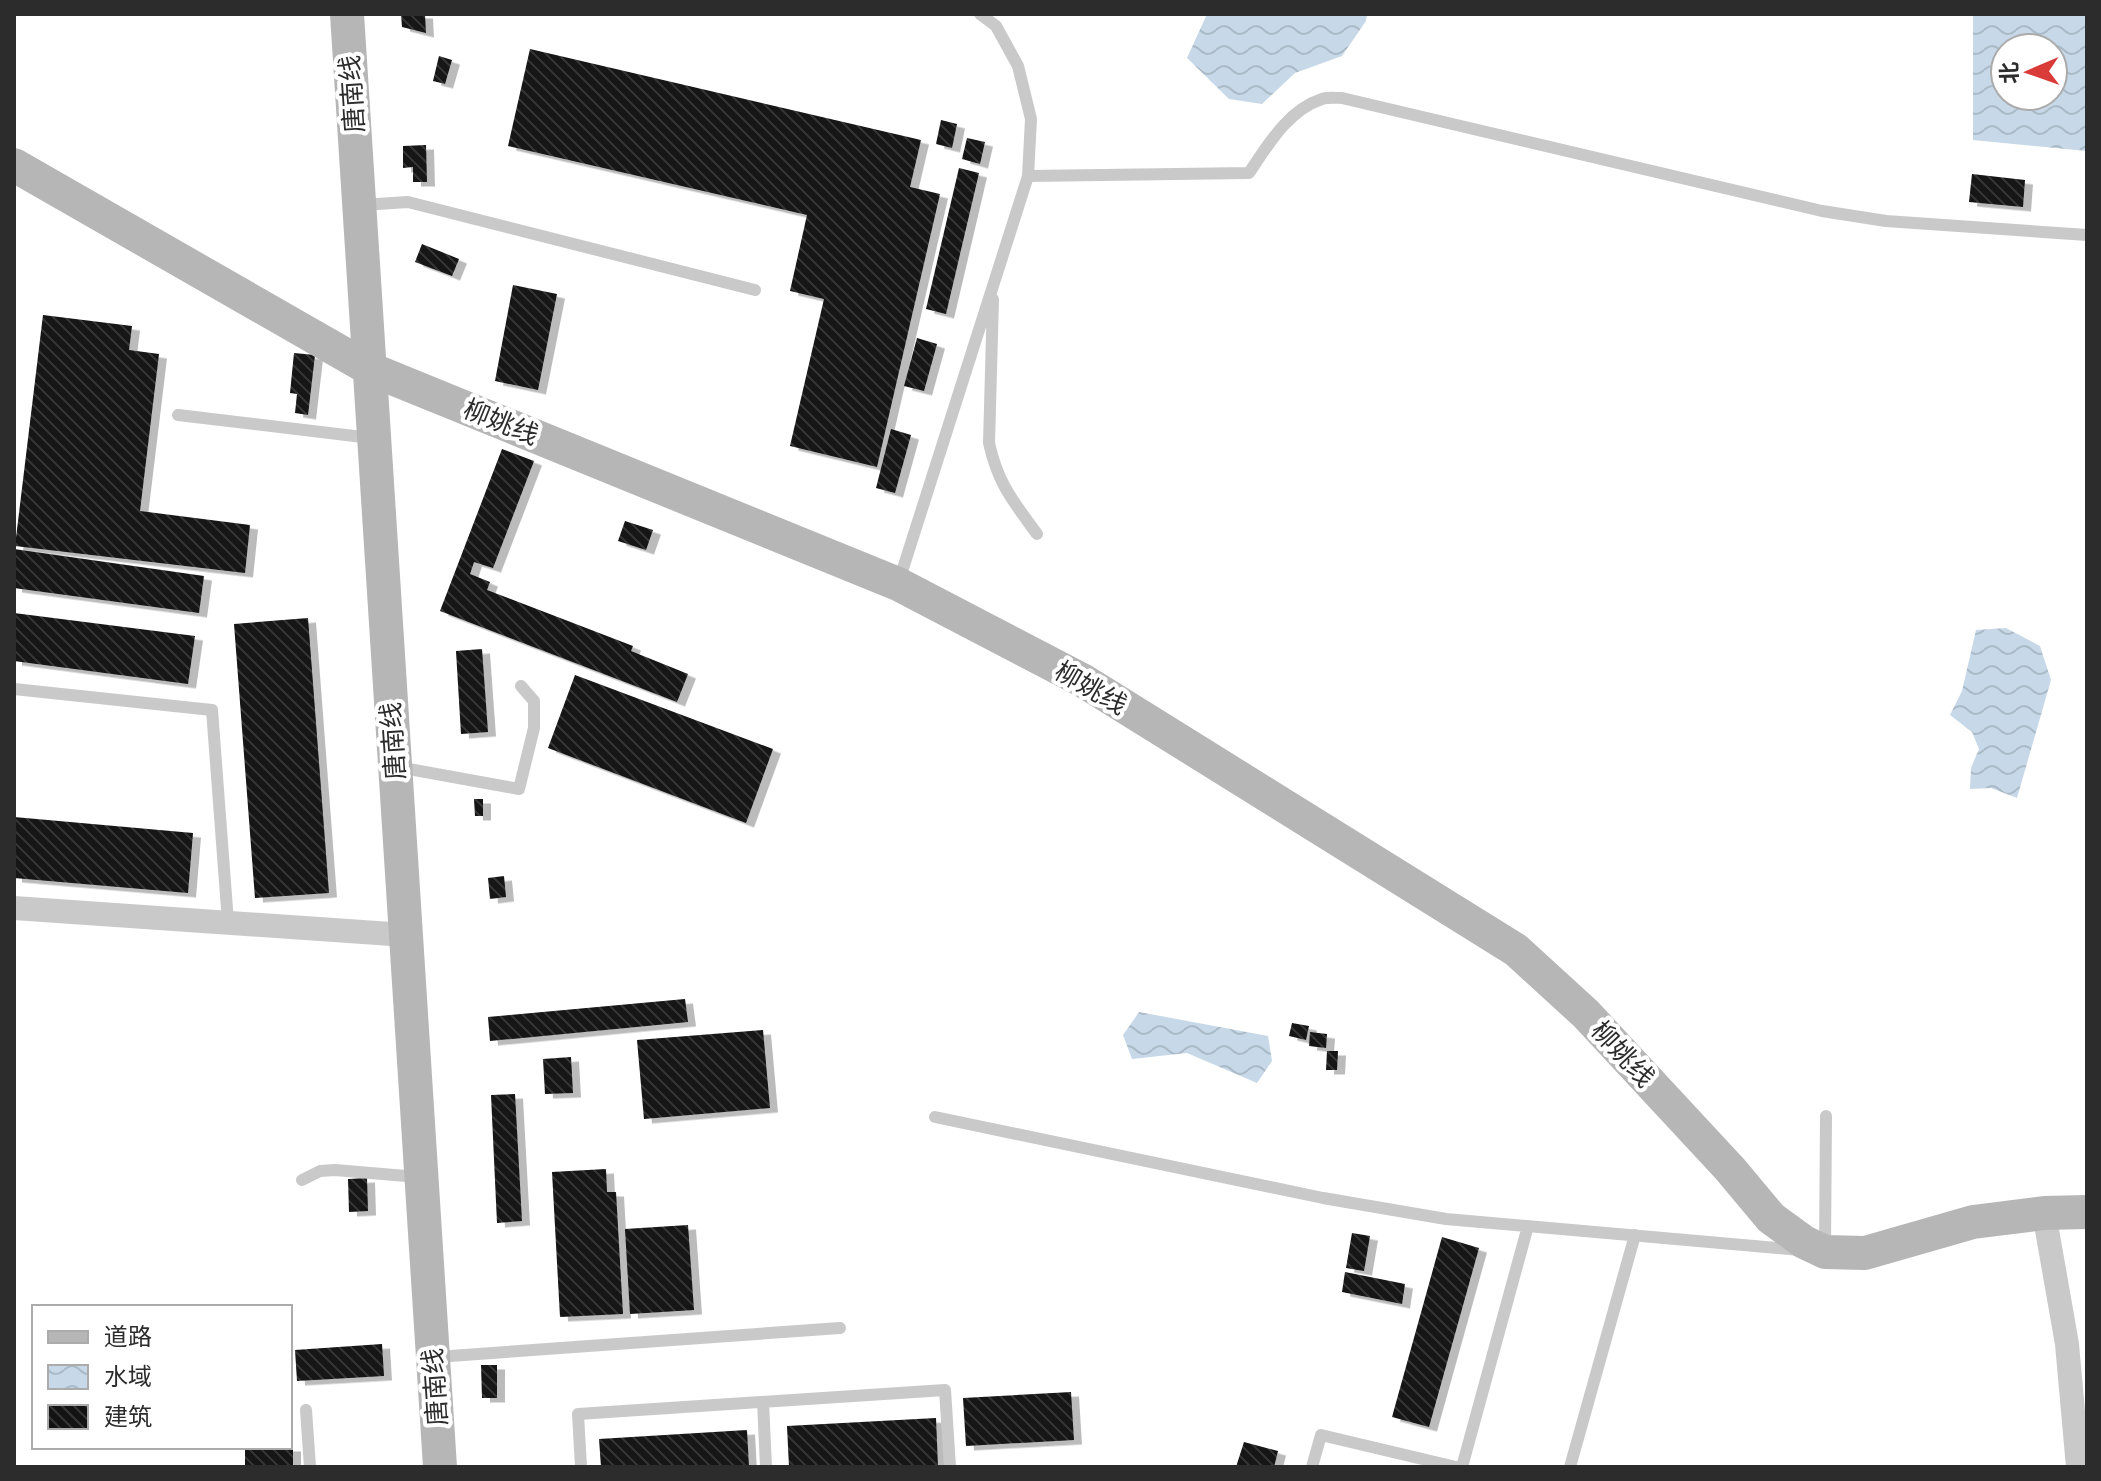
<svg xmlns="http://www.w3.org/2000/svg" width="2101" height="1481" font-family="Barlow,'Noto Sans SC',sans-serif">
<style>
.water{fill:url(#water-waves);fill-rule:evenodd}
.building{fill:url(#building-back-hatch);filter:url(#shadow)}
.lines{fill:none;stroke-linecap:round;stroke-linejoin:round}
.lane{stroke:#c9c9c9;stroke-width:12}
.street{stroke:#c9c9c9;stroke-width:24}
.secondary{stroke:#b6b6b6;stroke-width:34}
.labels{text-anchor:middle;stroke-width:8;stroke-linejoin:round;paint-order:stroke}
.street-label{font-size:26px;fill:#2c2c2c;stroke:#fff}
</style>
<defs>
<pattern id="water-waves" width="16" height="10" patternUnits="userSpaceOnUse" patternTransform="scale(2)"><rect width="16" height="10" fill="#c7d8e8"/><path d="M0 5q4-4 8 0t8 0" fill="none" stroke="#abbac7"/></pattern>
<pattern id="building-back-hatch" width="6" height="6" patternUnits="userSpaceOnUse" patternTransform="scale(2)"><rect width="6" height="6" fill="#131313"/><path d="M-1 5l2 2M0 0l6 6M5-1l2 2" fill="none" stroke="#363636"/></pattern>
<filter id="shadow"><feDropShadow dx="8" dy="4.5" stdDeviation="0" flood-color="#0004"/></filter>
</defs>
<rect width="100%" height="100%" fill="#fff"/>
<!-- water -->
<path class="water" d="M1207,14H1367L1366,21L1342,56L1295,73L1262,104L1229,99L1187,58Z
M1973,14H2087V151L1973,140ZM2005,48H2053V96H2005Z
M2006,628L2040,646L2051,680L2017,798L1991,788L1970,789L1971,768L1979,749L1972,732L1950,715L1962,691L1976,630Z
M1139,1012L1268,1036L1272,1061L1257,1083L1187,1053L1132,1059L1123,1035Z"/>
<!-- building -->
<path class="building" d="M401,14H425L426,33L402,27Z
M530,49L921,140L910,187L940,194L877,467L790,446L824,299L790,291L807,215L508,146Z
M439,56L452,60L445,84L433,81Z
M941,120L957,124L952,148L936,144Z
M967,138L985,142L980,164L962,159Z
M426,145L427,182H413V167L403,168V146Z
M959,168L979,173L946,314L926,309Z
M1972,174L2025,180L2023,207L1969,202Z
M422,244L459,259L452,276L415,262Z
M513,285L557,294L538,390L495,381Z
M43,315L132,326L129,350L159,354L140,511L250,525L245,573L15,546Z
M917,338L937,344L924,391L904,386Z
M294,353L315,355L308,415L295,413L297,394L290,393Z
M891,429L911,435L895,493L876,488Z
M502,449L534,461L493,568L474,562L470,574L490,582L487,590L633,646L631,651L688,674L677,702L440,611Z
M625,521L653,530L646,550L618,541Z
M14,549L204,576L199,613L14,588Z
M14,613L195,636L188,684L14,661Z
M308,618L329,893L255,898L234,624Z
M482,649L488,732L461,734L456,651Z
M575,675L773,749L746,823L548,748Z
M474,799H483V816H475Z
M14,817L193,833L188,893L14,878Z
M504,876L506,897L490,899L488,878Z
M685,999L688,1022L490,1041L488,1017Z
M1292,1023L1309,1026L1306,1040L1289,1036Z
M763,1030L770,1108L644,1119L637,1040Z
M1310,1032L1327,1034L1326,1048L1309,1046Z
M1327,1051H1338L1337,1070H1326Z
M571,1057L573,1093L545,1094L543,1059Z
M515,1094L522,1221L497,1223L491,1095Z
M606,1169L607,1192H616L623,1314L560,1317L552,1172Z
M367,1178L368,1211L349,1212L348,1179Z
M688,1225L694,1310L630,1314L625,1229Z
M1352,1233L1370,1236L1364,1271L1346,1268Z
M1442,1237L1479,1248L1429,1427L1392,1417Z
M1345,1272L1405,1284L1402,1304L1342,1292Z
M382,1344L384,1376L297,1381L295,1350Z
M481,1365H497V1398H482Z
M1071,1392L1074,1440L966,1446L963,1398Z
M936,1418L938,1467H789L787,1426Z
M747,1430L749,1467H601L599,1439Z
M1244,1442L1278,1451L1274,1467H1236Z
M245,1447H293V1467H245Z"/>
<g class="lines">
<!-- lane -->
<path class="lane" d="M1028,176L1249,173C1268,145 1288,110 1322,99C1328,97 1335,98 1342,98L1822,211L1886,221L2087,235
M362,205L408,202L755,290
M993,299L989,443C998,484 1013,501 1037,534
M178,415L371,438
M899,581L1028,176L1031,119L1018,66L996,26L980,14
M14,689L212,710L228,922
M398,767L519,789L534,728V701L521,686
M935,1117L1323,1198L1446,1219L1800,1250
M302,1180L320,1171L335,1170L418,1177
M1825,1250L1826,1116
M436,1357L840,1328
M763,1402L766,1467
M306,1410L310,1467
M581,1467L578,1414L945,1390L950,1467
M1312,1467L1321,1435L1456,1467
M1462,1467L1528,1226
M1570,1467L1635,1235"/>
<!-- street -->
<path class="street" d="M14,908L406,935
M2044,1213L2067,1344L2078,1467"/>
<!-- secondary -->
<path class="secondary" d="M347,14L440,1467
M14,165L370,369L898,584L1082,680L1516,950L1586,1014L1730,1169L1771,1218L1804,1242L1825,1252L1865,1253L1973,1222L2044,1213L2087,1212"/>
</g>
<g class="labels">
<!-- street labels -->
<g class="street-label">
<text transform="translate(352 94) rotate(-94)" y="9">唐南线</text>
<text transform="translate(501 422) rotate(22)" y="9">柳姚线</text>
<text transform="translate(1091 688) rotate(30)" y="9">柳姚线</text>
<text transform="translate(393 741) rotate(-94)" y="9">唐南线</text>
<text transform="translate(1623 1054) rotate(47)" y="9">柳姚线</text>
<text transform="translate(435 1387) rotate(-94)" y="9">唐南线</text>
</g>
</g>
<!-- border -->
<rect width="2101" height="1481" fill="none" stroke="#2c2c2c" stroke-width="32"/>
<!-- legend -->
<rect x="32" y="1305" width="260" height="144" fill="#ffffff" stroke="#ababab" stroke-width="2"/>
<rect x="48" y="1331" width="40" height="12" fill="#b6b6b6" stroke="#ababab" stroke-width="2"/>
<text x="104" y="1345" font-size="24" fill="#2c2c2c">道路</text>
<rect x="48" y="1365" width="40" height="24" fill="url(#water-waves)" stroke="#ababab" stroke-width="2"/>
<text x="104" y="1385" font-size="24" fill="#2c2c2c">水域</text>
<rect x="48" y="1405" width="40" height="24" fill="url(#building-back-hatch)" stroke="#ababab" stroke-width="2"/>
<text x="104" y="1425" font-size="24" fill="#2c2c2c">建筑</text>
<!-- north arrow -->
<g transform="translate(2029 72) rotate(268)"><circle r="38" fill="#ffffff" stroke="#ababab" stroke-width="2"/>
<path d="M0-6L14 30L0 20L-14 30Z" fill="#d93b38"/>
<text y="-12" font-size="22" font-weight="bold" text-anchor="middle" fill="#2c2c2c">北</text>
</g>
</svg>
